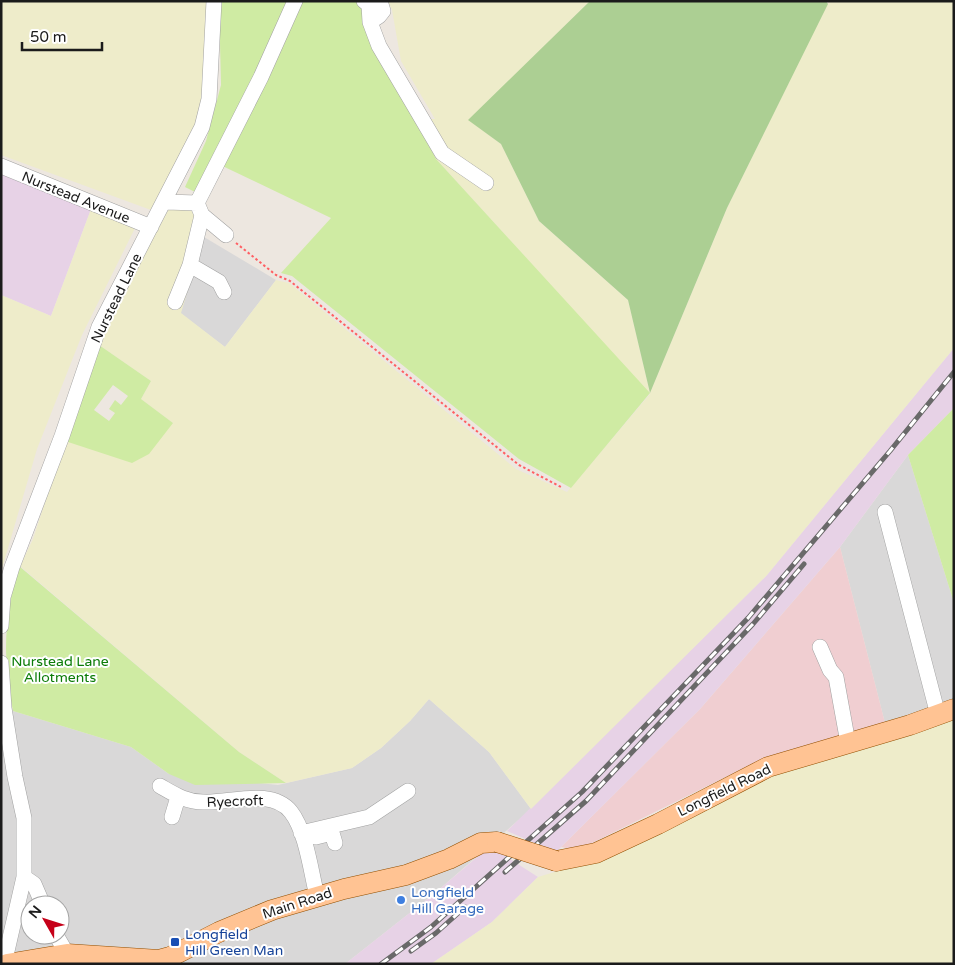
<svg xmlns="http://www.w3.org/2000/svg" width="955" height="965" font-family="'Varela Round',sans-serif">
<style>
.residential{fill:#d9d8d8;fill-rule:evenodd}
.commercial{fill:#f0ced1}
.industrial{fill:#e7d2e6}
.farmland{fill:#eeecca}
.grass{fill:#cfeba3;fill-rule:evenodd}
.forest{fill:#accf93}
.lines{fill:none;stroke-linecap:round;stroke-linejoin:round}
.minor-casing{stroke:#a2a2a2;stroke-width:16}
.major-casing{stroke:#924f00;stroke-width:21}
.path{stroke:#ff5f63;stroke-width:2;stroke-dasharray:2.5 2.5;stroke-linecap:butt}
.minor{stroke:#fff;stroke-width:15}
.major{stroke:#ffc393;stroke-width:20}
.rail-casing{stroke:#696969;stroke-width:5}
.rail{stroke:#fff;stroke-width:3;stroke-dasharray:9;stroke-linecap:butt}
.major-bridge-casing{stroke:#924f00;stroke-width:21;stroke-linecap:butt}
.major-bridge{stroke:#ffc393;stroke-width:20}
.shop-dot{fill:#3f7fe0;stroke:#fff;stroke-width:2}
.transit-dot{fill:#1a4fb4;stroke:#fff;stroke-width:2}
.labels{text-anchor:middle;stroke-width:4;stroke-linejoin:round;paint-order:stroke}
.street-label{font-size:14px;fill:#1b1b1b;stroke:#fff}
.park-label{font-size:14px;fill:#0c7c07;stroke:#fff}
.shop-label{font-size:14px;fill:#366cbe;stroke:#fff;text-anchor:start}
.transit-label{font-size:14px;fill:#164399;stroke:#fff;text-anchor:start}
</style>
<rect width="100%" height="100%" fill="#ede7e0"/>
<!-- residential -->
<path class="residential" d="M204,237L276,280L225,347L180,313Z
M908,455L954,603V699L885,723L840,547Z
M429,699L489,752L531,809L435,893L345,964H1V710L13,711L131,747L169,774L278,785L352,768L381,748L410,721ZM30,905H60V935H30Z"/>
<!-- commercial -->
<path class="commercial" d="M840,547L885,723L750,765L578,850L561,847L700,709Z"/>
<!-- industrial -->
<path class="industrial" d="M1,173L91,209L51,316L1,295Z
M954,348V408L908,455L840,547L700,709L556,852L507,831L767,575Z
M490,846L538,877L492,922L431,964H345L435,893Z"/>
<!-- farmland -->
<path class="farmland" d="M1,1H210L201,123L151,210L1,155Z
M388,1H590L469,120L501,144L539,221L628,300L650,393L727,208L829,1H954V348L767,575L531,809L489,752L429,699L410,721L381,748L352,768L286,783L239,752L20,566L33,539L65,441L173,423L141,399L151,381L99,345L122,289L170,207L191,209L204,237L181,313L225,347L276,280L289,283L516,469L567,492L650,394L436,159L416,119H435L401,61L392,10Z
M93,204L138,222L82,335L37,449L1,572V295L51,316Z
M954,717V964H431L492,922L538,877L617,853L731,793L808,760Z"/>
<!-- grass -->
<path class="grass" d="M219,1H359L436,159L650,393L571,488L519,459L292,276L281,273L331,218L212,161L197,193L185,187L206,141L221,85Z
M99,345L151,381L141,399L173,423L149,454L132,463L65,441ZM113,385L128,396L121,405L115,400L109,409L115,413L109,421L94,410Z
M954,408V603L908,455Z
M19,566L239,752L286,783L195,785L169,774L131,747L13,711C2,662 4,613 19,566Z"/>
<!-- forest -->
<path class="forest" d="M590,1H826L828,4L727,208L650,393L628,300L539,221L501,144L468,120Z"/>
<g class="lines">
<defs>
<path id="minor" d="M364,1L369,5L370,22L379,46L442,153L486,183
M370,22L379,16L383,11L380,1
M1,166L151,227
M166,202L197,203L261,77L295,1
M202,215L226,235
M190,265L219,282L224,292
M175,302L190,265L202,215L197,203
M885,512L938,715
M1,626L3,597L12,567L62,436L99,327L202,127L209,99L214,1
M820,647L830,670L836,677L848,743
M1,663L4,708L15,777L24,818V877L34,884L43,905
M160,786C174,794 186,802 203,802C229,804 271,787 291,812C306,831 311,872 317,896
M172,817L178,797
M301,833L369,817L408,791
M316,837L332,833L335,843
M56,935L67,954
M4,964L24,877"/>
<path id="major" d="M556,861L596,853L658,824L768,767L910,725L954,709
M7,964L67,954L159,960L170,957L219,932L272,910L344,889L406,875L449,859L481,843L497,842"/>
</defs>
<!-- minor casing -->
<use href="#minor" class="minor-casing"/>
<!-- major casing -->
<use href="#major" class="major-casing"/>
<!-- path -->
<path class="path" d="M236,243L276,275L290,281L519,465L561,487"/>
<!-- minor -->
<use href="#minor" class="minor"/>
<!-- major -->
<use href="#major" class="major"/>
<defs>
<path id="rail" d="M505,872L586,801L753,624L804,564
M411,951L436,933L465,907
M381,964L431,927L582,792L748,618L890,451L954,372"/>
</defs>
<!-- rail casing -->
<use href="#rail" class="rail-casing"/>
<!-- rail -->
<use href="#rail" class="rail"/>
<defs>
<path id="major-bridge" d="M497,842L556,861"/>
</defs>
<!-- major-bridge casing -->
<use href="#major-bridge" class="major-bridge-casing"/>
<!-- major-bridge -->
<use href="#major-bridge" class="major-bridge"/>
</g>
<!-- markers -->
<circle class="shop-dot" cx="401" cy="900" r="5"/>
<rect class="transit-dot" x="170" y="937" width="10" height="10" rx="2.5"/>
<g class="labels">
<!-- street labels -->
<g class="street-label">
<text transform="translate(76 197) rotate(22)" y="5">Nurstead Avenue</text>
<text transform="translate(116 298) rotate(-64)" y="5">Nurstead Lane</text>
<text transform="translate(724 790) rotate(-26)" y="5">Longfield Road</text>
<text transform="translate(235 801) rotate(-2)" y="5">Ryecroft</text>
<text transform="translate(297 903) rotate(-18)" y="5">Main Road</text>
</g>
<!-- park labels -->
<g class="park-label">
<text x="60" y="666">Nurstead Lane<tspan x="60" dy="16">Allotments</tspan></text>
</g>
<!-- shop labels -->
<g class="shop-label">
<text x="411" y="897">Longfield<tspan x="411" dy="16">Hill Garage</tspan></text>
</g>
<!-- transit labels -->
<g class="transit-label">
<text x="185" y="939">Longfield<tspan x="185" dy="16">Hill Green Man</tspan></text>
</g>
</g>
<!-- border -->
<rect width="955" height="965" fill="none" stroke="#1b1b1b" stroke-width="5"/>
<!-- north arrow -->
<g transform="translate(45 920) rotate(309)"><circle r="24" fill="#ffffff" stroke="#a4a4a4"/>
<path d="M0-4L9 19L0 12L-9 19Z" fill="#c60019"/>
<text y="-8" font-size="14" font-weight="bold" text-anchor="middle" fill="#1b1b1b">N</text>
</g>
<!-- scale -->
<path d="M22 42v8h80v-8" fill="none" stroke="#1b1b1b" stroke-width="2.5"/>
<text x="30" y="42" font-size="15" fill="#1b1b1b" stroke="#ffffff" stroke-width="4" paint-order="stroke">50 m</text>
</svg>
